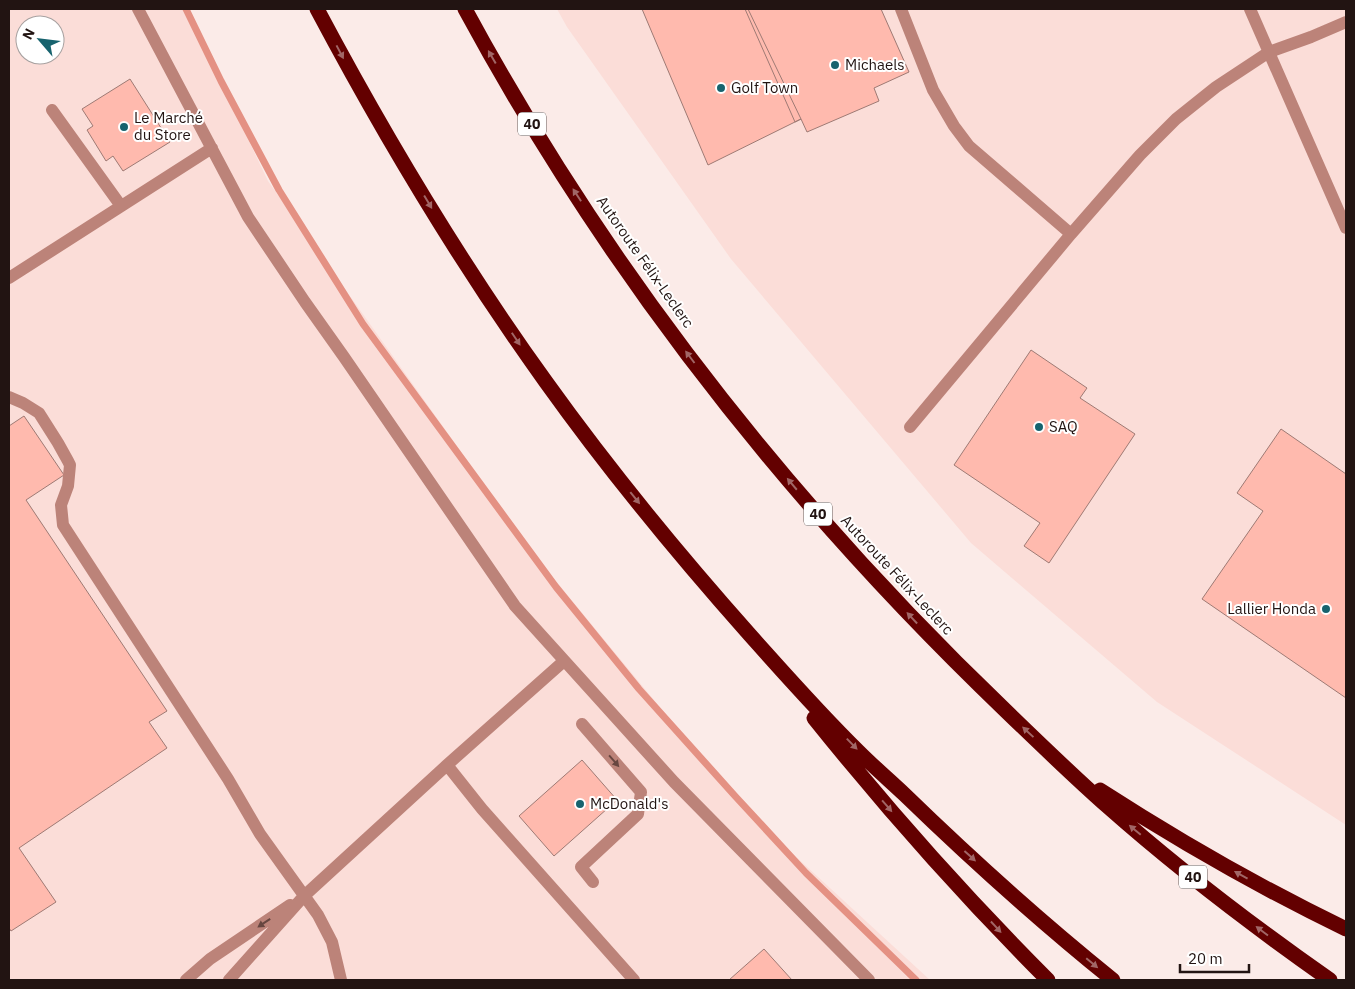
<svg xmlns="http://www.w3.org/2000/svg" width="1355" height="989" font-family="'IBM Plex Sans',sans-serif">
<style>
.built{fill:#fbddd8;fill-rule:evenodd}
.lines{fill:none;stroke-linecap:round;stroke-linejoin:round}
.stream{stroke:#e49183;stroke-width:7}
.building{fill:#ffbaae;stroke:#9e7a74}
.minor{stroke:#bc8379;stroke-width:12}
.highway{stroke:#630000;stroke-width:15}
.oneway{fill:#a16666}
.oneway2{fill:#674640}
.poi-dot{fill:#17636e;stroke:#fff;stroke-width:2}
.labels{text-anchor:middle;stroke-width:4;stroke-linejoin:round;paint-order:stroke}
.shield{fill:#fff;stroke:#645a59;stroke-width:1}
.shield-label{font-size:14px;font-weight:bold;fill:#221412}
.poi-label{font-size:15px;fill:#221412;stroke:#fff;text-anchor:start}
.street-label{font-size:15px;fill:#221412;stroke:#fff}
</style>
<rect width="100%" height="100%" fill="#fbebe8"/>
<!-- built -->
<path class="built" d="M9,9H186L268,181L536,557L743,808L930,980H9ZM25,25H55V55H25Z
M557,9H1346V825L1157,702L971,543L731,259L567,27Z"/>
<g class="lines">
<!-- stream -->
<path class="stream" d="M186,9L221,81L279,190L363,324L556,587L639,689L735,796L806,873L916,980"/>
</g>
<!-- building -->
<path class="building" d="M642,9H748L801,119L708,165Z
M745,9H881L909,72L874,88L879,101L807,132L801,119L795,122Z
M130,79L170,142L123,171L113,156L106,161L87,130L93,126L82,109Z
M1031,350L1087,388L1080,398L1135,434L1049,563L1024,546L1040,523L954,465Z
M24,416L64,475L26,500L167,711L149,722L167,748L19,848L56,902L11,931L9,928V426Z
M1281,429L1346,474V698L1202,599L1263,511L1237,493Z
M582,760L617,800L554,856L519,816Z
M764,949L792,980H729Z"/>
<g class="lines">
<!-- minor -->
<path class="minor" d="M138,9L248,217L305,302L344,357L515,606L674,782L869,980
M901,9L933,90L954,126L969,146L1071,234
M1250,9L1346,228
M52,110L121,206
M9,278L212,148
M9,397L23,403L39,413L58,443L68,461L70,465L68,486L61,505L63,525L228,779L260,834L318,915L332,942L341,980
M910,427L1071,234L1140,155L1176,119L1216,87L1269,52L1311,37L1346,22
M582,724L641,792L638,814L581,867L593,882
M447,765L482,809L634,980
M186,980L210,959L290,905
M229,980L304,896L447,765L564,661"/>
<!-- highway -->
<path class="highway" d="M317,9C385,137 461,264 546,382C609,470 678,554 750,635C785,674 820,714 858,751C873,766 889,780 904,794C971,859 1041,922 1113,980
M465,9C606,270 792,506 1006,711C1039,743 1072,775 1107,806C1177,868 1253,926 1330,980
M814,718C887,809 965,897 1048,980
M1100,790C1179,841 1261,888 1346,929"/>
</g>
<!-- one-way arrows -->
<defs><path id="oneway-solid" d="M-6-.8H1V-3.2L6.5 0L1 3.2V.8H-6Z" transform="scale(1.25)"/></defs>
<g class="oneway">
<use href="#oneway-solid" transform="translate(340 52) rotate(62)"/>
<use href="#oneway-solid" transform="translate(492 57) rotate(-120)"/>
<use href="#oneway-solid" transform="translate(577 195) rotate(-123)"/>
<use href="#oneway-solid" transform="translate(428 202) rotate(59)"/>
<use href="#oneway-solid" transform="translate(516 339) rotate(56)"/>
<use href="#oneway-solid" transform="translate(690 357) rotate(-127)"/>
<use href="#oneway-solid" transform="translate(792 484) rotate(-130)"/>
<use href="#oneway-solid" transform="translate(635 498) rotate(51)"/>
<use href="#oneway-solid" transform="translate(912 618) rotate(-133)"/>
<use href="#oneway-solid" transform="translate(1028 732) rotate(-137)"/>
<use href="#oneway-solid" transform="translate(852 744) rotate(46)"/>
<use href="#oneway-solid" transform="translate(887 806) rotate(49)"/>
<use href="#oneway-solid" transform="translate(1135 830) rotate(-140)"/>
<use href="#oneway-solid" transform="translate(970 856) rotate(42)"/>
<use href="#oneway-solid" transform="translate(1241 875) rotate(-151)"/>
<use href="#oneway-solid" transform="translate(996 927) rotate(47)"/>
<use href="#oneway-solid" transform="translate(1262 931) rotate(-143)"/>
<use href="#oneway-solid" transform="translate(1092 963) rotate(40)"/>
</g>
<g class="oneway2">
<use href="#oneway-solid" transform="translate(614 761) rotate(49)"/>
<use href="#oneway-solid" transform="translate(264 923) rotate(146)"/>
</g>
<!-- markers -->
<g class="poi-dot">
<circle cx="835" cy="65" r="5"/>
<circle cx="721" cy="88" r="5"/>
<circle cx="124" cy="127" r="5"/>
<circle cx="1039" cy="427" r="5"/>
<circle cx="1326" cy="609" r="5"/>
<circle cx="580" cy="804" r="5"/>
</g>
<g class="labels">
<!-- shield labels -->
<g class="shield">
<rect x="518" y="112.5" width="28" height="23" rx="4"/>
<rect x="804" y="502.5" width="28" height="23" rx="4"/>
<rect x="1179" y="865.5" width="28" height="23" rx="4"/>
</g>
<g class="shield-label">
<text x="532" y="129">40</text>
<text x="818" y="519">40</text>
<text x="1193" y="882">40</text>
</g>
<!-- poi labels -->
<g class="poi-label">
<text x="845" y="70">Michaels</text>
<text x="731" y="93">Golf Town</text>
<text x="134" y="123">Le Marché<tspan x="134" dy="17">du Store</tspan></text>
<text x="1049" y="432">SAQ</text>
<text x="1316" y="614" text-anchor="end">Lallier Honda</text>
<text x="590" y="809">McDonald's</text>
</g>
<!-- street labels -->
<g class="street-label">
<text transform="translate(645 262) rotate(55)" y="5">Autoroute Félix-Leclerc</text>
<text transform="translate(897 575) rotate(47)" y="5">Autoroute Félix-Leclerc</text>
</g>
</g>
<!-- border -->
<rect width="1355" height="989" fill="none" stroke="#221412" stroke-width="20"/>
<!-- north arrow -->
<g transform="translate(40 40) rotate(298)"><circle r="24" fill="#ffffff" stroke="#a7a1a0"/>
<path d="M0-4L9 19L0 12L-9 19Z" fill="#17636e"/>
<text y="-8" font-size="14" font-weight="bold" text-anchor="middle" fill="#221412">N</text>
</g>
<!-- scale -->
<path d="M1180 964v8h69v-8" fill="none" stroke="#221412" stroke-width="2.5"/>
<text x="1188" y="964" font-size="15" fill="#221412" stroke="#ffffff" stroke-width="4" paint-order="stroke">20 m</text>
</svg>
